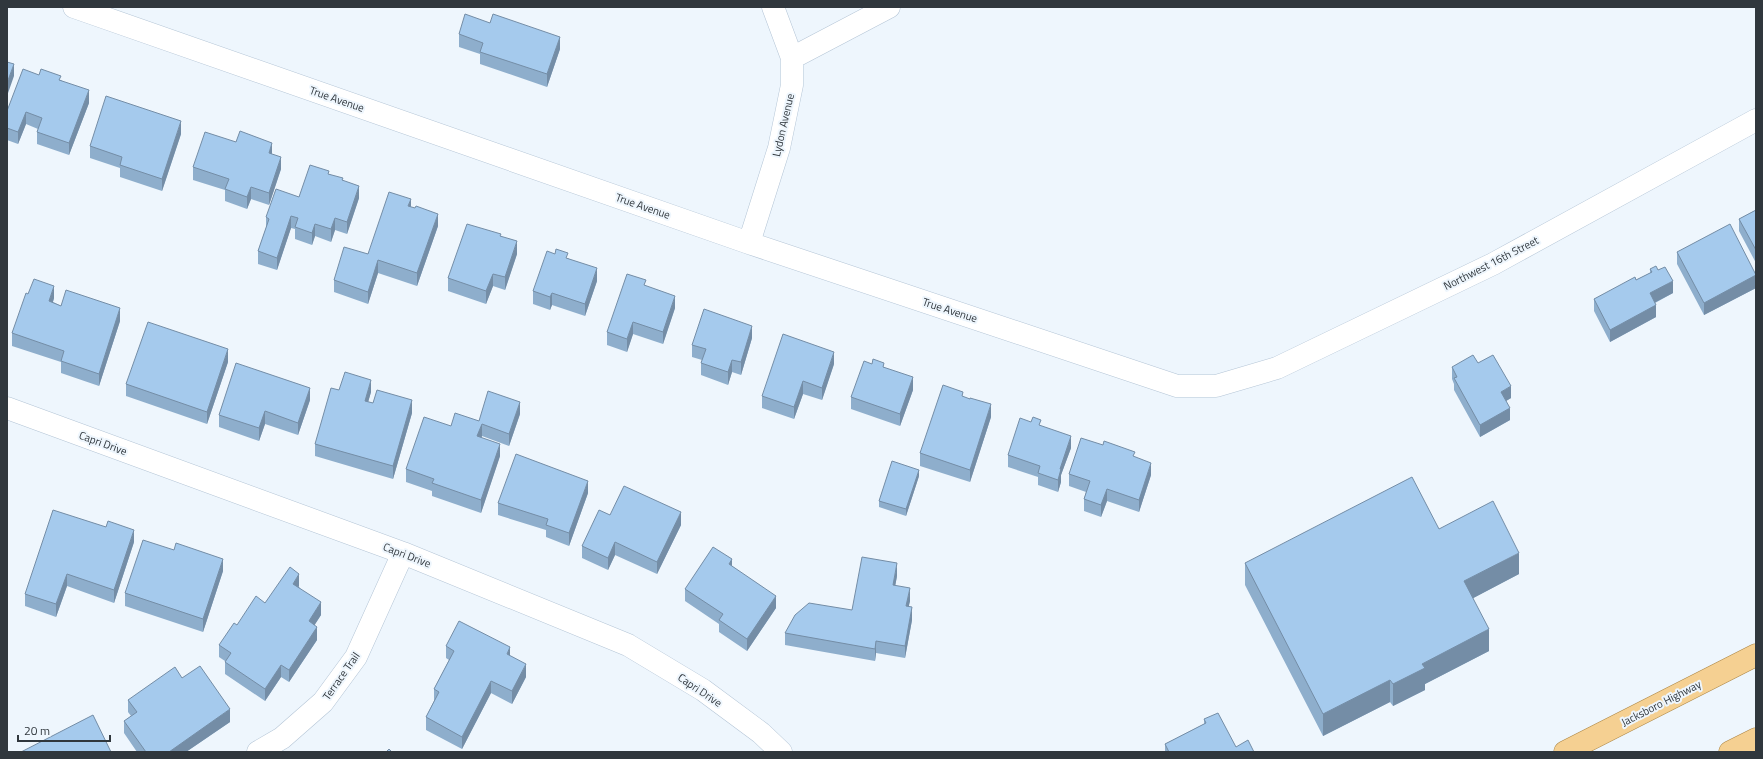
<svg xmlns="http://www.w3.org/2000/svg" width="1763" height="759" font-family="'Titillium Web',sans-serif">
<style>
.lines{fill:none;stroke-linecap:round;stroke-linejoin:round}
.street-casing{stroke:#b4c5d6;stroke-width:23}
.primary-casing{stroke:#ac8645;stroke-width:23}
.street{stroke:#fff;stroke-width:22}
.primary{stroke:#f5d092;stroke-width:22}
.wall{fill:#8eaecc}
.shaded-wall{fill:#748da6}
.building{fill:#a5caed;stroke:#748da6}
.labels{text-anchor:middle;stroke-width:4;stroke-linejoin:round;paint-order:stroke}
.street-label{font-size:11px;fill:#30373d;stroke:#eef6fd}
</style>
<rect width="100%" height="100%" fill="#eef6fd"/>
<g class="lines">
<defs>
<path id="street" d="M74,7L749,243L1177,386H1216L1277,368L1493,264L1756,120
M792,58L889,7
M749,243L779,148L792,85V58L773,7
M7,408L403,553L628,645L703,690L761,733L781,752
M258,752L282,738L323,702L356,657L403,553"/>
<path id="primary" d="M1565,752L1756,655
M1730,752L1756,739"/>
</defs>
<!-- street casing -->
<use href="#street" class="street-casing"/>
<!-- primary casing -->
<use href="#primary" class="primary-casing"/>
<!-- street -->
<use href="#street" class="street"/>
<!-- primary -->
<use href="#primary" class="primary"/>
</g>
<!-- wall -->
<path class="wall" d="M459,34L560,49L547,87L480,64V54L459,47Z
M39,75L61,80L89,103L69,155L37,144V132L38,129L26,124L18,144L7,140V111Z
M181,134L162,191L120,177V168L90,158V146Z
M272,154L281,169L269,205L251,199L247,209L225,201V190L193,180V167Z
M329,174L343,180L359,198L347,234L335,230L331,242L315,236L312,245L295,239V229L291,228L277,270L258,264V251L266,228V217L299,197Z
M411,207L438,226L417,286L378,273L368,304L334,292V280L368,254Z
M1756,210V263L1739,231V219Z
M501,236L517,254L505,290L493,286L486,304L448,291V278Z
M1677,252L1756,275V288L1704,315L1677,264Z
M568,258L597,281L585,316L552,305L550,310L533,304V291Z
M1650,269L1658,270L1673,293L1655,303L1656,317L1610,342L1594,311V299L1636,280L1650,273Z
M646,286L675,308L663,344L633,334L627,352L607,345V332Z
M28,294L54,298L53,302L61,306L120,321L99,386L61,373V362L12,346V333Z
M752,338L741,375L732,372L728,385L701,375V363L702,360L692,357V345Z
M228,362L207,424L126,396V384Z
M1478,363L1511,398L1506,401L1510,420L1480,437L1454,390V384L1452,379V367Z
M834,364L822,400L803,394L794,419L762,408V396Z
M872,364L884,367L913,390L900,426L851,409V397Z
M339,390L371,392L368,402L412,413L393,479L315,456V444Z
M963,397L991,417L970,482L920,466V453Z
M310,400L298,435L265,424L259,441L219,427V415Z
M520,414L509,446L482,436L481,438L500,456L481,513L432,496V491L406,482V469L479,421Z
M1041,426L1071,448L1061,475V482L1058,492L1038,485V477L1008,467V455Z
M1135,457L1151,475L1139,512L1107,501L1101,517L1084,511V499L1086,492L1069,486V474Z
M919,476L906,516L879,507V501Z
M588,493L569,546L546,537V530L498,515V503Z
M610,515L681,525L657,574L615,555L608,570L582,558V546Z
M1439,529L1519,574L1473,598L1489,651L1425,684V690L1393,706L1390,702L1323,736L1245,585V563Z
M134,542L114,603L67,586L56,617L25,606V594Z
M174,550L223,571L203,632L125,606V593Z
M732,566L776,608L747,651L719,632V624L685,601V589Z
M897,576L895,586L910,601L908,607L912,620L905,658L876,653L875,661L785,645V633L852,610Z
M299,586V587L321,615L314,625L317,640L289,682L281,677L265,701L225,674V661L219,657V645L265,603Z
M446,646L510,656L526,677L512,704L491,693L462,749L426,730V717L434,701V689L449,660L446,658Z
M182,678L230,722L186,752H137L124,733V721L131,716L128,712V700Z
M1204,719L1236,747L1254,752H1165V744L1204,724Z"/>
<!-- shaded-wall -->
<path class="shaded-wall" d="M560,37V49L547,87V74Z
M14,64V76L7,96V83Z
M89,90V103L69,155V143Z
M26,112V124L18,144V132Z
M181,121V134L162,191V179Z
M272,143V155L269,153Z
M281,157V169L269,205V193Z
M359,186V198L347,234V222Z
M251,187V199L247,209V197Z
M411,199V211L408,206Z
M438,214V226L417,286V273Z
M291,216V228L277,270V258Z
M335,218V230L331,242V229Z
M315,224V236L312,245V233Z
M517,241V254L505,290V277Z
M378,260V273L368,304V292Z
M597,268V281L585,316V304Z
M493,274V286L486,304V291Z
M1756,275V288L1704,315V303Z
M1673,281V293L1650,305V293Z
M54,286V298L49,314V301Z
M552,293V305L550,310V297Z
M675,296V308L663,344V332Z
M1656,305V317L1610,342V330Z
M120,308V321L99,386V374Z
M633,322V334L627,352V339Z
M752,326V338L741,375V362Z
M228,349V362L207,424V412Z
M834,352V364L822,400V388Z
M732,360V372L728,385V372Z
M913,377V390L900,426V414Z
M371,380V392L365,413V401Z
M803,381V394L794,419V407Z
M1511,386V398L1501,404V392Z
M310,388V400L298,435V423Z
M412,400V413L393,479V466Z
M520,402V414L509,446V434Z
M991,404V417L970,482V470Z
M1510,408V420L1480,437V425Z
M265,411V424L259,441V428Z
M482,424V436L477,449V436Z
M1071,436V448L1061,475V482L1058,492V480L1060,469Z
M500,444V456L481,513V500Z
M1151,463V475L1139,512V500Z
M919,470V476L906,516V509Z
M588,481V493L569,546V533Z
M1107,489V501L1101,517V505Z
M681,512V525L657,574V562Z
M134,530V542L114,603V590Z
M615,542V555L608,570V558Z
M1519,553V574L1464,603V581Z
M223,559V571L203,632V619Z
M732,559V571L729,564Z
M897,563V576L893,598V585Z
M67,574V586L56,617V604Z
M299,574V586L293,596V584Z
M910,588V601L906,619V606Z
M776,596V608L747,651V639Z
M321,602V615L309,634V621Z
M912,607V620L905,658V646Z
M317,627V640L289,682V670Z
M1489,629V651L1425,684V690L1393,706V684L1422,664Z
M876,641V653L875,661V649Z
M510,647V660L507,654Z
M526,664V677L512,704V691Z
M281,665V677L265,701V689Z
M1390,680V702L1323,736V714Z
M491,681V693L462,749V737Z
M230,709V722L186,752H169Z"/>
<!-- building -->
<path class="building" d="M465,14L490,23L493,14L560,37L547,74L480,52L483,43L459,34Z
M7,62L14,64L7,83Z
M23,69L39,75L41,69L61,76L59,80L89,90L69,143L37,132L42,118L26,112L18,132L7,128V111Z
M106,96L181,121L162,179L120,165L122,157L90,146Z
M240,131L272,143L269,153L281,157L269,193L251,187L247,197L225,189L229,179L193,167L205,132L236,142Z
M310,165L329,171L328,174L343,178L342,180L359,186L347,222L335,218L331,229L315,224L312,233L295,227L298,218L291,216L277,258L258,251L269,219L266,217L276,189L299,197Z
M389,192L411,199L408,206L415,208L416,206L438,214L417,273L378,260L368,292L334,280L344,247L368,254Z
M1756,210V250L1739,219Z
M467,224L501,234L500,236L517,241L505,277L493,274L486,291L448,278Z
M1730,224L1756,275L1704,303L1677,252Z
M556,249L568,253L566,258L597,268L585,304L552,293L550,297L533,291L547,251L555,254Z
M1656,266L1658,270L1665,267L1673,281L1650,293L1656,305L1610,330L1594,299L1635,277L1636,280L1652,272L1650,269Z
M627,274L646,280L644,285L675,296L663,332L633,322L627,339L607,332Z
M34,279L54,286L49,301L61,306L66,290L120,308L99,374L61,361L64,351L12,333L26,293L28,294Z
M704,309L752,326L741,362L732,360L728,372L701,363L706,349L692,345Z
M148,322L228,349L207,412L126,384Z
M783,334L834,352L822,388L803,381L794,407L762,396Z
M1473,355L1478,363L1493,355L1511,386L1501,392L1510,408L1480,425L1454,378L1457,377L1452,367Z
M873,359L884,363L883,367L913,377L900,414L851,397L864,361L872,364Z
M236,363L310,388L298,423L265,411L259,428L219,415Z
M345,372L371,380L365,401L373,403L377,390L412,400L393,466L315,444L331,388L339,390Z
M943,385L963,392L962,396L970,399V398L991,404L970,470L920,453Z
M488,391L520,402L509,434L482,424L477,436L500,444L481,500L432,483L434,479L406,469L424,417L451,426L455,413L479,421Z
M1033,417L1041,420L1039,425L1071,436L1060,469H1061L1058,480L1038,473L1040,466L1008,455L1020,418L1031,422Z
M1081,438L1103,445L1104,441L1135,452L1133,456L1151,463L1139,500L1107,489L1101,505L1084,499L1090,481L1069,474Z
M516,454L588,481L569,533L546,525L548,519L498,503Z
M892,461L919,470L906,509L879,501Z
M1412,477L1439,529L1493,501L1519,553L1464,581L1489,629L1422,664L1425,668L1393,684L1390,680L1323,714L1245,563Z
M624,486L681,512L657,562L615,542L608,558L582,546L599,510L610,515Z
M53,510L106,527L108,521L134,530L114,590L67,574L56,604L25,594Z
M143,540L174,550L176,543L223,559L203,619L125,593Z
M713,547L732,559L729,564L776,596L747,639L719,620L723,614L685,589Z
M862,557L897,563L893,585L910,588L906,606L912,607L905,646L876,641L875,649L785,633L795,615L809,603L852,610Z
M290,567L299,574L293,584L321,602L309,621L317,627L289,670L281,665L265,689L225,662L231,653L219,645L234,623L237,625L256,596L265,603Z
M459,621L510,647L507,654L526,664L512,691L491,681L462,737L426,717L439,692L434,689L454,651L446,646Z
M200,666L230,709L169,752H146L124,721L137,712L128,700L175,667L182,678Z
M1218,713L1236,747L1248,740L1254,752H1169L1165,744L1206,723L1204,719Z
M93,715L111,752H21Z
M389,749L392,752H386Z"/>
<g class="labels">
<!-- street labels -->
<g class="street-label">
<text transform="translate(337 99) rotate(19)" y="4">True Avenue</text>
<text transform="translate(783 125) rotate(-77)" y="4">Lydon Avenue</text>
<text transform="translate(643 206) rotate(19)" y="4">True Avenue</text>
<text transform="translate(1491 263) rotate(-27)" y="4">Northwest 16th Street</text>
<text transform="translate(950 310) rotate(18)" y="4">True Avenue</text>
<text transform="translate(103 443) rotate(20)" y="4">Capri Drive</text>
<text transform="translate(407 555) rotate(21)" y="4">Capri Drive</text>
<text transform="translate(341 676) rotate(-55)" y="4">Terrace Trail</text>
<text transform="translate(700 690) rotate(34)" y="4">Capri Drive</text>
<text transform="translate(1661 703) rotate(-27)" y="4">Jacksboro Highway</text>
</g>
</g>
<!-- border -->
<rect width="1763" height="759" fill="none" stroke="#30373d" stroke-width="16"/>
<!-- scale -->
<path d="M18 735v6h92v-6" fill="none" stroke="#30373d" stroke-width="2"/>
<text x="24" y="735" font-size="12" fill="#30373d" stroke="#eef6fd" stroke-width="3" paint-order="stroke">20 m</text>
</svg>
